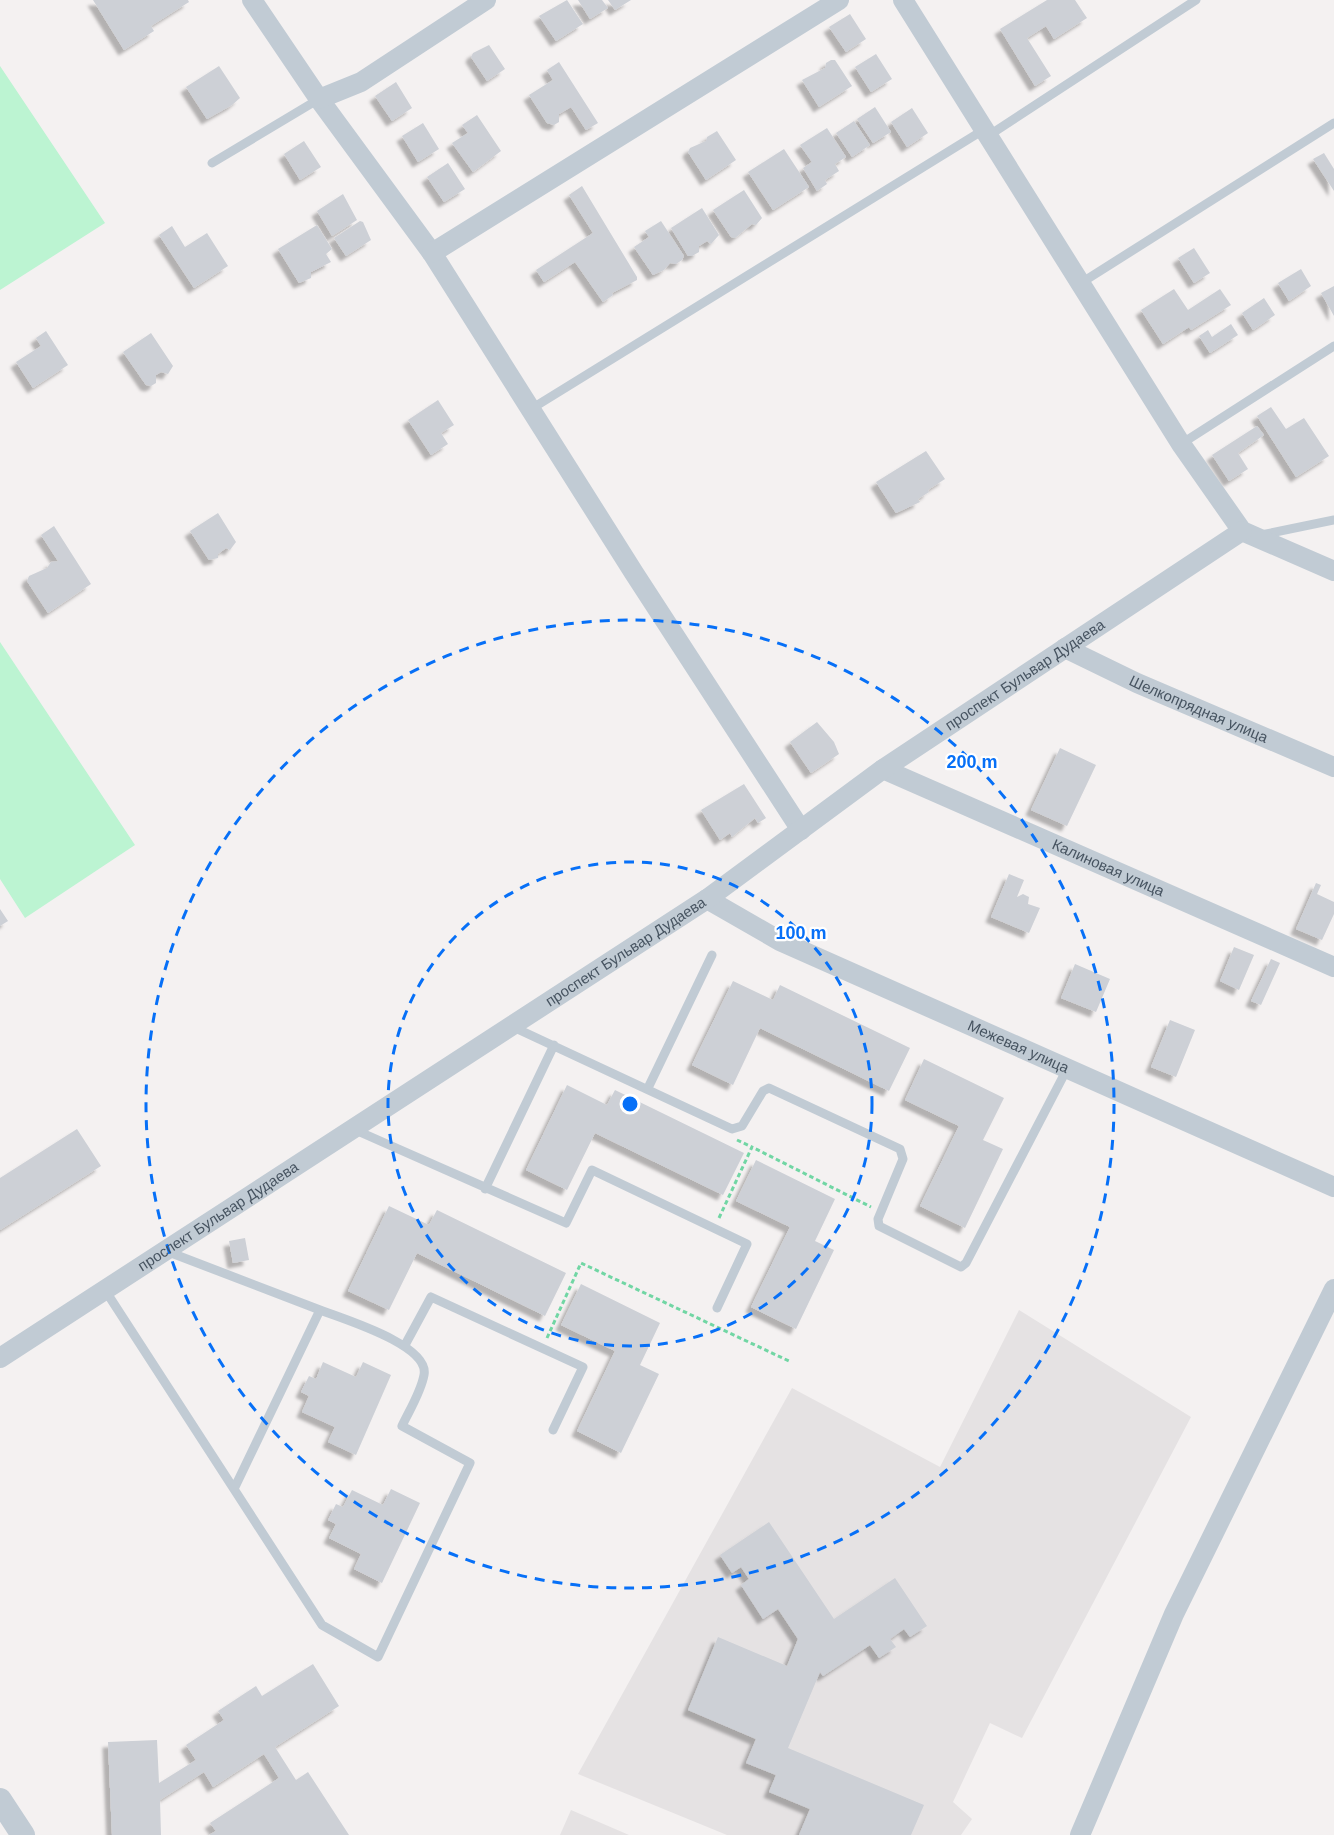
<svg xmlns="http://www.w3.org/2000/svg" width="1334" height="1835" font-family="Helvetica,sans-serif">
<style>
.education{fill:#e5e2e3}
.green{fill:#bcf4d2}
.building{fill:#cdd0d6;filter:url(#shadow)}
.lines{fill:none;stroke-linecap:round;stroke-linejoin:round}
.path{stroke:#71d6a4;stroke-width:3;stroke-dasharray:4.5 3;stroke-linecap:butt}
.service{stroke:#c1cbd4;stroke-width:9}
.minor{stroke:#c1cbd4;stroke-width:20}
.tertiary{stroke:#c1cbd4;stroke-width:24}
.ring{fill:none;stroke:#0770f7;stroke-width:3;stroke-dasharray:10 8}
.labels{text-anchor:middle;stroke-width:4.5;stroke-linejoin:round;paint-order:stroke}
.street-label{font-size:15px;fill:#475461;stroke:#fff}
.centre{fill:#0770f7;stroke:#fff;stroke-width:3}
.ring-label{font-size:18px;text-anchor:middle;font-weight:bold;fill:#0770f7;stroke:#fff;stroke-width:4.5;stroke-linejoin:round;paint-order:stroke}
</style>
<defs>
<filter id="shadow"><feDropShadow dx="-5.5" dy="5.5" stdDeviation="1.5" flood-color="#0004"/></filter>
</defs>
<rect width="100%" height="100%" fill="#f4f1f1"/>
<!-- education -->
<path class="education" d="M1019,1310L1191,1417L1022,1738L990,1723L953,1802L972,1819L961,1835H727L578,1774L792,1388L940,1467Z
M571,1810L629,1835H560Z"/>
<!-- green -->
<path class="green" d="M0,66L105,223L0,290Z
M0,642L135,845L25,918L0,879Z"/>
<!-- building -->
<path class="building" d="M93,0H188L189,2L151,26L154,31L124,50Z
M567,0L583,24L556,41L539,16Z
M578,0H602L608,8L590,19Z
M608,0H631L615,10Z
M1047,0H1075L1087,18L1054,39L1046,26L1027,38L1051,76L1035,86L1000,29Z
M850,14L866,39L846,52L829,27Z
M489,45L505,69L487,81L471,57L473,53Z
M876,54L892,79L871,92L855,67Z
M831,60H835L852,86L819,107L802,80L825,68L826,63Z
M559,62L598,123L586,130L571,107L559,114V122L554,125L547,123L529,95L553,80L547,70Z
M219,66L240,98L232,105L207,119L186,87Z
M396,82L412,108L392,121L375,96Z
M875,107L891,132L873,143L857,119Z
M912,108L928,133L907,147L891,122Z
M477,115L501,151L473,172L452,143L468,133L462,125Z
M854,121L870,145L852,157L836,133Z
M423,123L439,149L418,162L402,136Z
M827,128L846,157L835,164L839,171L825,180L827,184L817,191L803,168L812,162L800,145Z
M717,131L736,160L706,180L688,152L690,148L706,141L707,137Z
M304,141L321,167L300,180L284,154Z
M784,149L809,187L773,210L748,172Z
M1324,153L1334,169V191L1313,159Z
M448,163L465,189L444,202L427,177Z
M582,186L637,277V280L612,293L613,295L603,302L575,262L544,282L536,270L593,233L569,195Z
M744,190L762,218L756,225L752,224L735,238L731,237L713,210Z
M343,194L357,220L332,236L317,211Z
M702,208L719,235L711,244L707,241L699,246V252L692,256H688L671,228Z
M360,221L363,222L371,240L346,256L334,238Z
M661,221L684,256L682,260L676,264L670,263L664,270L653,275L634,247L649,237L645,231Z
M317,225L332,249L326,254L331,262L311,272V278L299,283L278,249Z
M172,226L185,247L207,233L228,266L194,288L159,235Z
M1194,248L1210,273L1194,283L1178,258Z
M1301,269L1311,286L1289,301L1278,283Z
M1334,286V316L1321,293Z
M1174,289L1188,310L1220,289L1231,305L1191,330L1189,327L1163,344L1141,310Z
M1264,298L1275,315L1253,330L1242,313Z
M1231,324L1238,335L1210,353L1199,336L1208,330L1212,337Z
M46,331L68,365L33,388L16,362L41,346L36,338Z
M151,333L173,366L168,374L161,372L156,375V383L151,386L146,385L123,352Z
M438,400L454,425L441,433L448,444L431,455L408,420Z
M1271,407L1286,429L1304,418L1329,456L1296,477L1257,416Z
M1257,426L1264,435L1238,453L1248,469L1229,481L1212,455Z
M926,451L945,479L928,490L929,492L918,499L920,502L896,513L876,482Z
M218,513L236,542L230,550L226,548L218,554V558L209,560L190,531Z
M54,526L91,584L48,613L27,581L29,576L47,568L51,562L58,561L41,535Z
M817,722L834,742L839,754L811,773L790,742Z
M1060,748L1096,765L1067,826L1031,810Z
M744,784L766,818L758,823L755,818L732,837L730,833L720,840L701,810Z
M1009,874L1024,880L1017,897L1023,894L1029,897L1028,904L1040,908L1029,933L991,917Z
M1316,883L1321,885L1317,894L1334,902V914L1322,940L1296,929Z
M0,909L8,921L0,926Z
M1234,947L1254,955L1239,990L1220,981Z
M1271,959L1280,963L1261,1005L1251,1001Z
M1075,964L1110,979L1096,1012L1061,998Z
M733,981L773,1000L780,985L910,1048L889,1091L760,1028L733,1085L692,1065Z
M1170,1020L1195,1030L1176,1077L1151,1067Z
M924,1059L1004,1098L983,1140L1003,1149L965,1228L920,1206L959,1126L905,1100Z
M567,1085L607,1105L615,1090L744,1153L723,1195L595,1133L567,1190L526,1170Z
M77,1129L101,1166L0,1230V1178Z
M756,1160L835,1199L815,1241L834,1250L796,1329L751,1307L790,1227L736,1201Z
M389,1206L429,1225L437,1210L566,1273L545,1316L417,1253L389,1310L348,1291Z
M245,1238L249,1260L233,1263L229,1241Z
M581,1284L660,1323L640,1365L659,1374L621,1453L577,1431L615,1351L561,1325Z
M323,1362L356,1377L363,1362L391,1375L356,1455L328,1442L335,1427L302,1412L309,1396L301,1392L309,1376L316,1379Z
M391,1489L420,1503L382,1583L354,1569L361,1554L329,1538L336,1524L328,1520L336,1504L343,1507L352,1490L383,1505Z
M769,1522L834,1619L895,1578L927,1626L910,1637L904,1629L890,1639L896,1647L879,1658L870,1645L823,1676L820,1672L788,1748L924,1805L911,1835H799L810,1809L769,1792L776,1775L746,1763L756,1739L688,1710L718,1637L787,1666L798,1639L778,1609L763,1619L741,1585L749,1579L741,1567L732,1573L720,1555Z
M313,1664L339,1706L275,1747L296,1780L308,1772L349,1835H209L216,1831L210,1823L279,1778L264,1754L213,1787L204,1772L160,1800L161,1835H112L108,1742L157,1740L159,1783L196,1760L186,1745L224,1720L218,1711L256,1686L262,1696Z"/>
<g class="lines">
<!-- path -->
<path class="path" d="M737,1140L752,1147
M719,1218L752,1147L871,1207
M547,1338L581,1263L791,1362"/>
<!-- service -->
<path class="service" d="M988,136L1196,0
M212,163L319,99
M1081,283L1334,123
M531,409L985,129
M1181,444L1334,346
M1261,535L1334,520
M511,1026L732,1129L742,1126L763,1091L769,1088L900,1149L903,1159L878,1219L879,1226L961,1267L966,1263L1067,1069
M648,1088L712,955
M353,1129L566,1223L592,1170L747,1244L717,1308
M485,1189L554,1045
M166,1251L320,1310L234,1489
M105,1290L322,1625L378,1657L470,1463L402,1426C409,1411 421,1392 424,1375C430,1345 343,1319 320,1310
M405,1345L431,1297L583,1367L553,1430"/>
<!-- minor -->
<g class="minor">
<path d="M252,0L319,99L432,253L634,573L801,830"/>
<path d="M903,0L1181,444L1242,531L1334,571"/>
<path d="M319,99L361,82L486,0"/>
<path d="M432,253L839,0"/>
<path id="s1" d="M1065,648L1137,683L1334,767"/>
<path id="s2" d="M883,769L1334,967"/>
<path id="s3" d="M707,899L780,941L1334,1187"/>
<path id="s4" d="M0,1358L707,899L883,769L1242,531"/>
<path d="M1080,1835L1174,1614L1334,1289"/>
</g>
<!-- tertiary -->
<path class="tertiary" d="M0,1800L23,1835"/>
</g>
<!-- distance rings -->
<g class="ring">
<circle cx="630" cy="1104" r="242"/>
<circle cx="630" cy="1104" r="484"/>
</g>
<g class="labels">
<!-- street labels -->
<g class="street-label">
<text dy="5" stroke="none"><textPath href="#s4" startOffset="1232">проспект Бульвар Дудаева</textPath></text>
<text dy="5" stroke="none"><textPath href="#s1" startOffset="147">Шелкопрядная улица</textPath></text>
<text dy="5" stroke="none"><textPath href="#s2" startOffset="246">Калиновая улица</textPath></text>
<text dy="5" stroke="none"><textPath href="#s4" startOffset="746">проспект Бульвар Дудаева</textPath></text>
<text dy="5" stroke="none"><textPath href="#s3" startOffset="345">Межевая улица</textPath></text>
<text dy="5" stroke="none"><textPath href="#s4" startOffset="260">проспект Бульвар Дудаева</textPath></text>
</g>
</g>
<circle cx="630" cy="1104" r="9" class="centre"/>
<g class="ring-label">
<text x="972" y="768">200 m</text>
<text x="801" y="939">100 m</text>
</g>
</svg>
